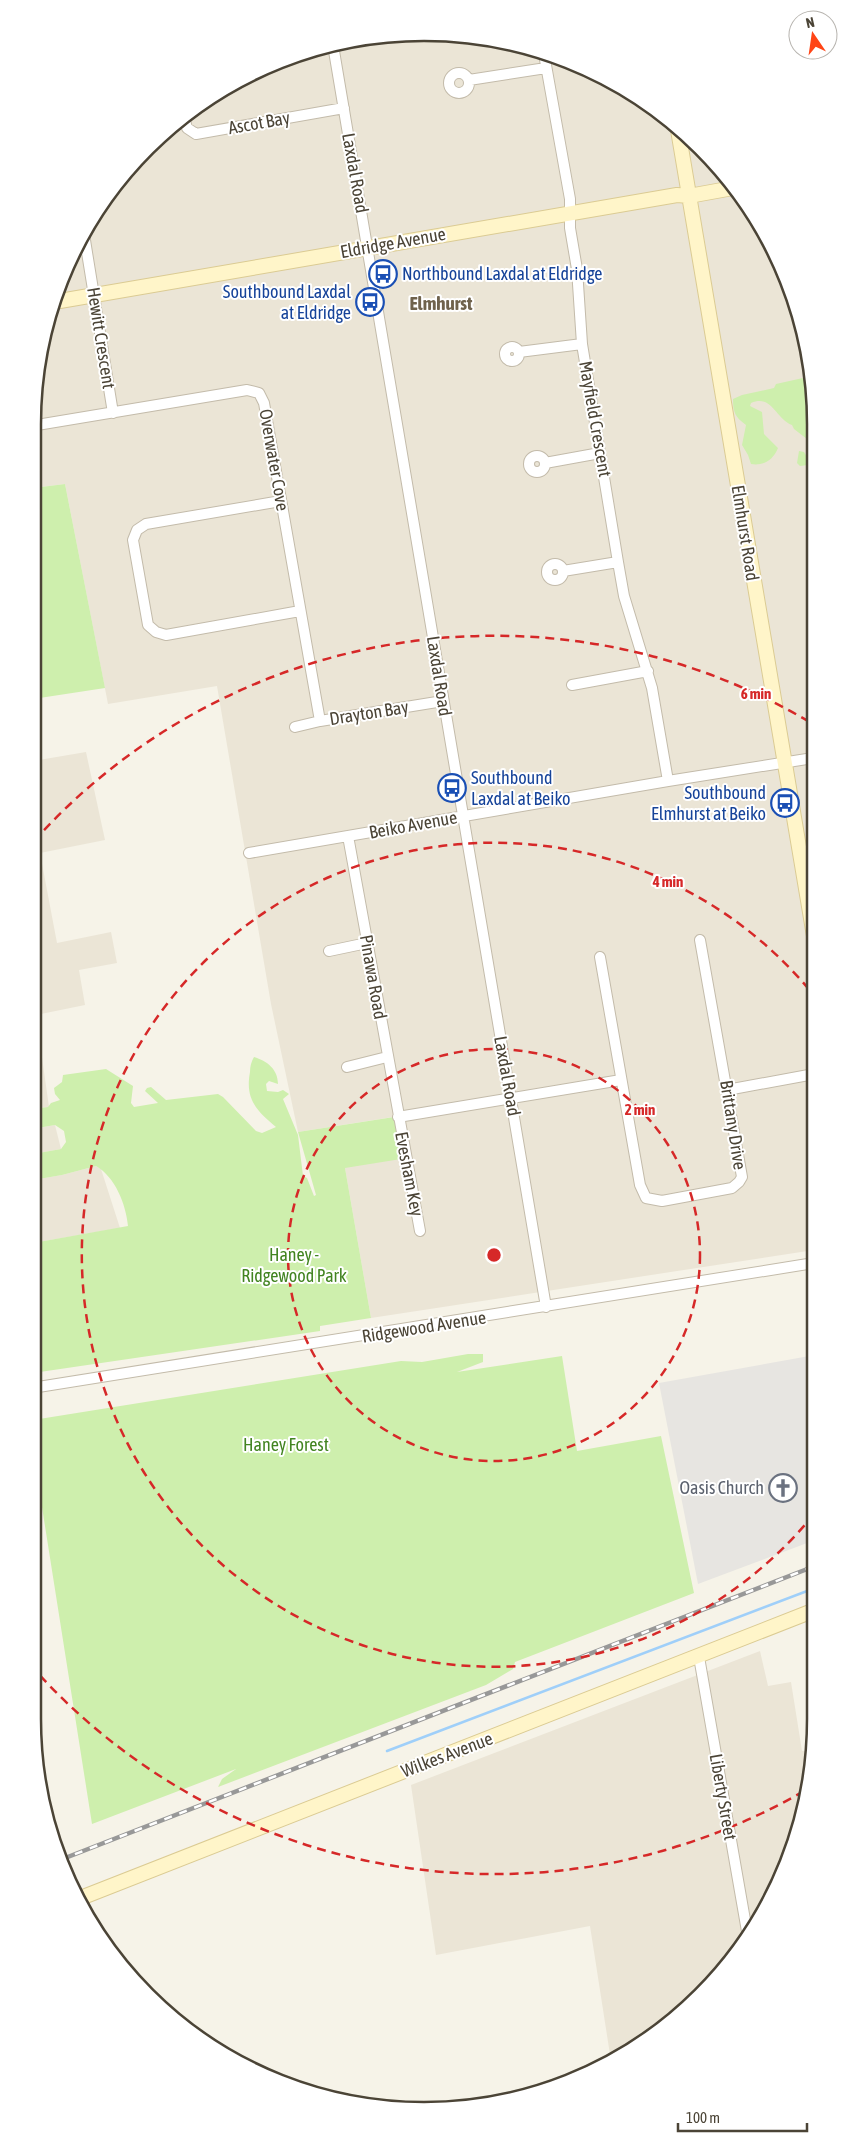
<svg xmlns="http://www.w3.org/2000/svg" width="848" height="2143" font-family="'Asap Condensed',sans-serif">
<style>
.residential{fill:#ebe5d6}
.green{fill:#ceefad}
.parking{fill:#e7e5e1}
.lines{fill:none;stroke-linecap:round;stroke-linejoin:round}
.stream{stroke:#9fcff9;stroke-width:2.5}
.street-casing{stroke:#c3bbaa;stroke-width:12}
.secondary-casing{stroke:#dbcb93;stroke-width:16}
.street{stroke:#fff;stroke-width:10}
.secondary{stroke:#fff5c9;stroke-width:14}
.rail-casing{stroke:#989898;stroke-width:4.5}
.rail{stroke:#fff;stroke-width:2.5;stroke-dasharray:8;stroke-linecap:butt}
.ring{fill:none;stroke:#d62828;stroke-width:2.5;stroke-dasharray:9 6}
.labels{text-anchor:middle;stroke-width:4;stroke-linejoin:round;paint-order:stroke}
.street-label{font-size:18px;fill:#4b4436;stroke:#fff}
.transit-label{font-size:18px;fill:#164399;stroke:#fff;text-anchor:start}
.park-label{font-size:18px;fill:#428421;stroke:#fff}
.worship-label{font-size:18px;fill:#5b616d;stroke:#fff;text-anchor:end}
.neighbourhood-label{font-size:19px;font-weight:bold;fill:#6f624c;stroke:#fff}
.rim{fill:none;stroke:#4b4436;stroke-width:2.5}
.centre{fill:#d62828;stroke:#fff;stroke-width:2.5}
.ring-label{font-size:15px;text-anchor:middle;font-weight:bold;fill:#d62828;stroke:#fff;stroke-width:4;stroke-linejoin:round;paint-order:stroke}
</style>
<rect width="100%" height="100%" fill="#f6f3e8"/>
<!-- residential -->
<path class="residential" d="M450,33L526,46L641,98L719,166L775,251L812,373L814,1250L371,1318L345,1168L393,1117L298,1132L271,1004L217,686L108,704L65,484L33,488V424L46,322L73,251L114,185L166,129L229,85L298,53L373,36Z
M86,752L105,840L40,853L57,943L111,932L117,963L79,970L85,1005L36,1015L49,1107L33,1109V761Z
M55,1125L61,1149L33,1154V1129Z
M96,1166L101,1169L120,1228L33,1243V1180L62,1175Z
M760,1651L768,1686L791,1682L802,1751L811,1750L802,1821L775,1892L735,1957L641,2045L611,2061L590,1926L436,1955L411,1785Z"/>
<!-- green -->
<path class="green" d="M812,376V437L807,439L794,429L792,425C775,418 772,394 751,403L750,406L762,412L764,434L778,448C773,460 764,466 751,464L748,455L742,445L746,425C735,417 733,412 733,399L742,395L774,388L776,384Z
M799,451L804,452L807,457L812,455V472L808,465L800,466L797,463Z
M65,484L105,688L33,699V488Z
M254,1057C267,1061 278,1069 278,1084L269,1081L266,1084L267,1091L278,1092L283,1090L289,1094L283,1099L298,1135L303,1176L307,1178L314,1196L316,1195L298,1132L394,1117L401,1159L345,1168L371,1318L320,1326V1331L33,1373V1243L128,1226C126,1204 115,1177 96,1166L62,1175L33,1180V1154L61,1149L66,1142L64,1131L55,1125L32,1129L33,1109L48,1107L51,1103L60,1100L55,1094L54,1088L62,1082L63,1075L106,1069L133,1086L131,1103L134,1107L158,1103L145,1091L147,1088L151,1087L166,1100L218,1094L223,1097L256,1131L262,1133L276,1127C256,1110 245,1099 250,1072C250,1067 251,1062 254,1057Z
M468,1354H483V1362L457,1372L562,1356L577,1451L661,1436L694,1593L515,1662L513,1669L486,1685L218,1787L222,1779L236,1769L92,1824L36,1469L33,1466V1420L401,1361L422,1362Z"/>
<!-- parking -->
<path class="parking" d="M815,1355V1540L698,1584L659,1383Z"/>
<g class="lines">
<!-- stream -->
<path class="stream" d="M387,1751L815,1588"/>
<defs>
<path id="street" d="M333,45L546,1307
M544,54L570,199V228L577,269L582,344L618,562L624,596L652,688L668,781
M449 83a10 10 0 1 1 20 0a10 10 0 1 1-20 0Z
M469,80L546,68
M184,117L187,128L196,134L344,108
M84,234L113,413
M505 354a7 7 0 1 1 14 0a7 7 0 1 1-14 0Z
M519,352L582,344
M37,425L247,390L259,393L264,403L320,721
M529 464a8 8 0 1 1 16 0a8 8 0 1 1-16 0Z
M545,463L600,453
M281,501L146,524L137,530L133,540L148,625L156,632L166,635L300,611
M547 572a8 8 0 1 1 16 0a8 8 0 1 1-16 0Z
M563,571L618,562
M572,685L648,671
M295,727L320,721L443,701
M348,836L420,1231
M249,853L668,781L813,758
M329,951L367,943
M600,957L640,1185L646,1198L662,1201L732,1188L739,1182L742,1177L700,940
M347,1067L387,1057
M727,1090L814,1074
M398,1117L621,1080
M32,1388L814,1263
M699,1657L748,1937"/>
<path id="secondary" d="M678,130L814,936
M54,302L677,195L689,196L733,188
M78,1899L815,1610"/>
</defs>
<!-- street casing -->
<use href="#street" class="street-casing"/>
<!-- secondary casing -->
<use href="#secondary" class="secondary-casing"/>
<!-- street -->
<use href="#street" class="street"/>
<!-- secondary -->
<use href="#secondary" class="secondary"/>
<defs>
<path id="rail" d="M60,1860L815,1566"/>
</defs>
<!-- rail casing -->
<use href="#rail" class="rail-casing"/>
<!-- rail -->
<use href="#rail" class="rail"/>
</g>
<!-- distance rings -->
<g class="ring">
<circle cx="494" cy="1255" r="206"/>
<path d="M814 1514A412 412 0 1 1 812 993"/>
<path d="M804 1791A619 619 0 0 1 34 1669M34 841A619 619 0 0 1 813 724"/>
</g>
<!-- icons -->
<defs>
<symbol id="bus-ring" viewBox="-11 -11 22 22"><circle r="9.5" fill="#fff" stroke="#1a4fb4" stroke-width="1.5"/><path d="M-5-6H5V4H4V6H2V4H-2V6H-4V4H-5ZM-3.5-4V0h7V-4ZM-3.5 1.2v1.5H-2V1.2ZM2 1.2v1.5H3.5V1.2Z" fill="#1a4fb4"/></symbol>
<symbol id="church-ring" viewBox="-11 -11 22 22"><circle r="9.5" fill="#fff" stroke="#6b7280" stroke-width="1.5"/><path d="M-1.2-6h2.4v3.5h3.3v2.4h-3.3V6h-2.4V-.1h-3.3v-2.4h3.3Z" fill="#6b7280"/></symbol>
</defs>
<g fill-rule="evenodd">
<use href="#bus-ring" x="367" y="258" width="32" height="32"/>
<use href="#bus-ring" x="354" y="286" width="32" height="32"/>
<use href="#bus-ring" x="436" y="772" width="32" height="32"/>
<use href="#bus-ring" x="769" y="787" width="32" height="32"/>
<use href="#church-ring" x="767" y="1472" width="32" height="32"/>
</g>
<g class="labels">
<!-- street labels -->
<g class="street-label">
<text transform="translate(259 123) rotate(-10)" y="6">Ascot Bay</text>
<text transform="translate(355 173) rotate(80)" y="6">Laxdal Road</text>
<text transform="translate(393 243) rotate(-10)" y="6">Eldridge Avenue</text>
<text transform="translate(101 338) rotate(81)" y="6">Hewitt Crescent</text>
<text transform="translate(595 419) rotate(80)" y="6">Mayfield Crescent</text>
<text transform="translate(274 460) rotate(80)" y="6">Overwater Cove</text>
<text transform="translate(745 533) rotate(81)" y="6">Elmhurst Road</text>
<text transform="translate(439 676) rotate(81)" y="6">Laxdal Road</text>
<text transform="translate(369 713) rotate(-9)" y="6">Drayton Bay</text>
<text transform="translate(413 825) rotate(-10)" y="6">Beiko Avenue</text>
<text transform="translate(373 977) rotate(80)" y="6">Pinawa Road</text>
<text transform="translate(507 1076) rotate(80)" y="6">Laxdal Road</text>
<text transform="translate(733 1125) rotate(81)" y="6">Brittany Drive</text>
<text transform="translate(409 1174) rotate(79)" y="6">Evesham Key</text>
<text transform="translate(424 1327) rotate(-9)" y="6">Ridgewood Avenue</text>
<text transform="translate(447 1755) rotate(-21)" y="6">Wilkes Avenue</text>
<text transform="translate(723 1797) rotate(80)" y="6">Liberty Street</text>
</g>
<!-- transit labels -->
<g class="transit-label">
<text x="402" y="280">Northbound Laxdal at Eldridge</text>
<text x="351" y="298" text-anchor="end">Southbound Laxdal<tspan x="351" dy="21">at Eldridge</tspan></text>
<text x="471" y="784">Southbound<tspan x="471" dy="21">Laxdal at Beiko</tspan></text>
<text x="766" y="799" text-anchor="end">Southbound<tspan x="766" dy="21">Elmhurst at Beiko</tspan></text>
</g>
<!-- park labels -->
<g class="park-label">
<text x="294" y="1261">Haney -<tspan x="294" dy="21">Ridgewood Park</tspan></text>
<text x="286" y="1451">Haney Forest</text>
</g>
<!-- worship labels -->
<g class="worship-label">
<text x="764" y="1494">Oasis Church</text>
</g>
<!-- neighbourhood labels -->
<g class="neighbourhood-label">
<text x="441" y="310">Elmhurst</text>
</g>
</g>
<!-- crop -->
<path d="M0 0H848V2143H0ZM424 41H424A383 383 0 0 1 807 424V1719A383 383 0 0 1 424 2102H424A383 383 0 0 1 41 1719V424A383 383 0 0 1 424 41Z" fill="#fff" fill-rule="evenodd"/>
<path class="rim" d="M424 41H424A383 383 0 0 1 807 424V1719A383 383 0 0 1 424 2102H424A383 383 0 0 1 41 1719V424A383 383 0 0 1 424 41Z"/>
<circle cx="494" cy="1255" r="8" class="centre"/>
<g class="ring-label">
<text x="756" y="699">6 min</text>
<text x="668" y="887">4 min</text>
<text x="640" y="1115">2 min</text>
</g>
<!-- north arrow -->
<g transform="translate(813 35) rotate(347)"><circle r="24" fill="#ffffff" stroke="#b7b4af"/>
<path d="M0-4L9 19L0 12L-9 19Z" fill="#ff4516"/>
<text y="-8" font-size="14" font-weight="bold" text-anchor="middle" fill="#4b4436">N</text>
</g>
<!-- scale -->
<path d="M678 2123v8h129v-8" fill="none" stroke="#4b4436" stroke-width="2.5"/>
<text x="686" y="2123" font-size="15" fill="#4b4436" stroke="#ffffff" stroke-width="4" paint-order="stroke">100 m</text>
</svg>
